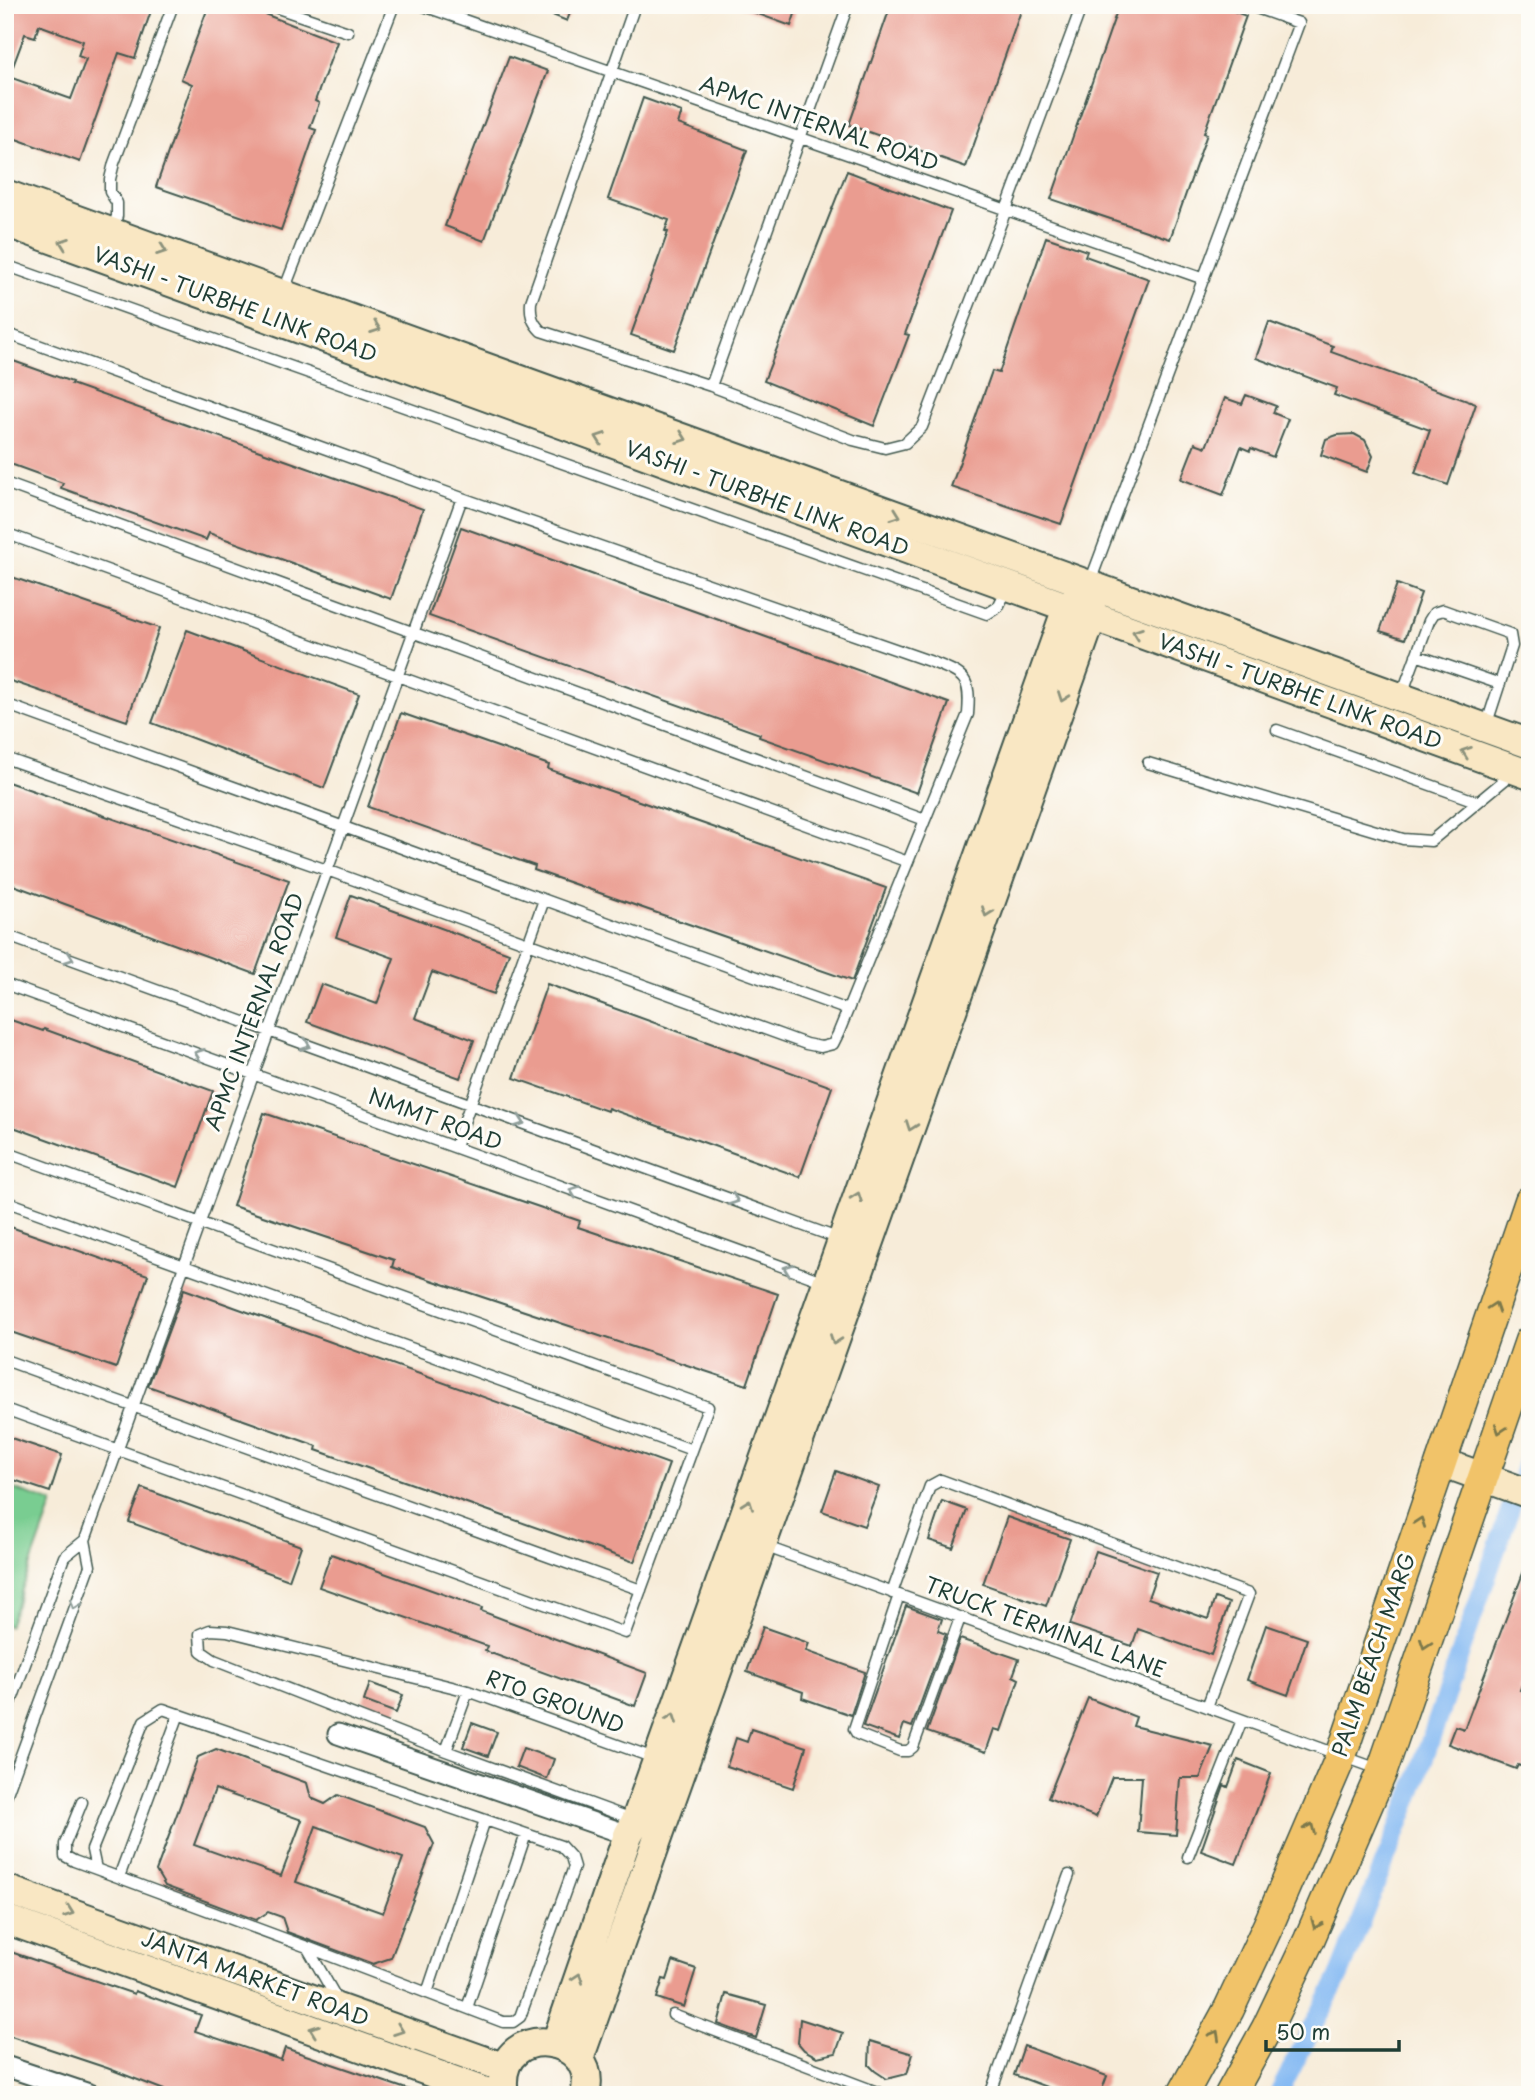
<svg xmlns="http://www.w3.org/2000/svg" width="1535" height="2100" font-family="'Playpen Sans',sans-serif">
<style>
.green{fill:#79cd91;stroke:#4c8562;stroke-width:2}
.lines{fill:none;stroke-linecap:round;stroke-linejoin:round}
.canal{stroke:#84b9f3;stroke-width:19}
.building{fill:#ea9c90;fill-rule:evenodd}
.lane-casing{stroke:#3f574d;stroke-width:13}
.street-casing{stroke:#3f574d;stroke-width:23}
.secondary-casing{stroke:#3f574d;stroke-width:32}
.primary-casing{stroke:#3f574d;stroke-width:33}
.lane{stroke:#fff;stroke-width:10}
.street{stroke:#fff;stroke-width:19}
.secondary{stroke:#f9e7c3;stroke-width:28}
.primary{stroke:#f1c369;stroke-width:30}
.oneway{stroke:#8c927c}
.oneway2{stroke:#8f9e9a}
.oneway3{stroke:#7d794c}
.labels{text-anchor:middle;stroke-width:6;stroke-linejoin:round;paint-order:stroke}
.street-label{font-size:21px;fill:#1f3d34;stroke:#fdfcf7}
</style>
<rect width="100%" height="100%" fill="#fdfcf7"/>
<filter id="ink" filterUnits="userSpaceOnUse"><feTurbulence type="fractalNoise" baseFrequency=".0143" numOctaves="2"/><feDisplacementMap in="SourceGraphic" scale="14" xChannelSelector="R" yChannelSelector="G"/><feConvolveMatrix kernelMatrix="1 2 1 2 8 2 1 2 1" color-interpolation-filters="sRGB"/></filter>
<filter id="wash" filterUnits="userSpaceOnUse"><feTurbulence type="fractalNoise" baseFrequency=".00686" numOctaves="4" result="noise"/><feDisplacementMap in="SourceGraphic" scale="28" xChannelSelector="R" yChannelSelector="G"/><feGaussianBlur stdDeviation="1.57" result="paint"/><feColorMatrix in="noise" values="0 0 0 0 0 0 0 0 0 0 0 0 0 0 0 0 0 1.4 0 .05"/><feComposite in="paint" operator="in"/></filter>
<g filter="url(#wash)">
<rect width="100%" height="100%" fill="#f7ecd9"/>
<!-- green -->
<path class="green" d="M5,1486L53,1503L9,1626L5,1625Z"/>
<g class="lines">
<!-- canal -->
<path class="canal" d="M1523,1474L1530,1453
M1278,2095L1340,1974L1411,1796L1512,1504"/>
</g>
<g id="blocks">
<!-- building -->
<path class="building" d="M5,5H153L135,58L119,53L80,162L5,135ZM39,25L83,41L78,56L86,59L71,99L9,77L25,34L35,37Z
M209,5H241L337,42L315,101L319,103L310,128L316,130L281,230L156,187L192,84L181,79Z
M528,5H573L567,21Z
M739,5H798L791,26L739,7Z
M891,5H1023L966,167L849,125Z
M1119,5H1218L1246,16L1204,133L1207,134L1170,239L1051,199Z
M509,57L548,71L484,241L445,226Z
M643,98L682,112L678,124L747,150L674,350L631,335L668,232L665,231L669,220L608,199Z
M847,171L951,211L905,334L909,335L874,426L764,381Z
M1046,237L1087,251L1085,256L1149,279L1061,524L951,487L992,371L999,373Z
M1269,322L1333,346L1331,352L1476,404L1448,485L1415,473L1430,430L1334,395L1337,388L1256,358Z
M5,358L72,382L71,384L423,509L391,599L209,533L206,540L61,488L63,483L5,462Z
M1246,395L1276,406L1273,413L1288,419L1273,457L1251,448L1250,451L1241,447L1223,495L1181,479L1195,443L1206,447L1225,398L1242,404Z
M1354,434L1365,440L1373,456L1367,472L1321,455L1326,439L1337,435Z
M461,527L949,703L917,793L759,737L760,734L429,616Z
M9,576L159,628L127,721L5,679V586Z
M1397,584L1421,593L1405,639L1380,631Z
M187,630L359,694L324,788L152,723Z
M401,713L549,765L548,769L886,888L852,981L534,870L535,866L368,807Z
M5,781L289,880L255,974L5,882Z
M351,895L509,953L494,994L432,972L415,1018L474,1040L460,1078L307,1022L321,984L377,1004L394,958L336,937Z
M547,984L832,1087L800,1177L608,1108L607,1111L514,1078Z
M5,1018L43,1031L44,1029L213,1091L178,1187L5,1124Z
M264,1113L580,1221L578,1227L778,1294L747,1385L392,1267L394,1260L233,1206Z
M5,1225L148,1275L116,1368L5,1330Z
M184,1289L669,1464L634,1562L316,1450L317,1446L148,1386Z
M5,1436L62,1455L50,1492L5,1477Z
M836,1471L879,1487L864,1526L822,1511Z
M142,1488L301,1546L289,1580L129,1522Z
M942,1501L967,1510L953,1548L929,1540Z
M1007,1517L1070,1539L1046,1606L983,1584Z
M1096,1551L1157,1572L1148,1598L1208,1619L1215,1598L1229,1603L1211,1655L1138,1629L1132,1646L1070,1625Z
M331,1554L482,1608L481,1611L647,1673L635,1706L485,1651L487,1646L319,1587Z
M1528,1560L1530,1662L1520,1690L1530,1693V1770L1518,1765L1516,1769L1448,1744L1455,1726L1464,1729Z
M906,1606L942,1619L938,1631L946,1634L912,1727L904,1724L899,1739L863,1726Z
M1266,1625L1307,1639L1288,1695L1247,1680Z
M763,1627L809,1643L806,1651L865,1672L851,1715L802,1698L803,1692L747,1672Z
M960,1639L1019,1659L1013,1676L1019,1679L1001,1731L994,1729L986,1752L927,1732Z
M370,1683L403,1695L396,1713L364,1701Z
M1088,1698L1136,1717L1133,1726L1213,1746L1200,1778H1180L1176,1835L1138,1832L1142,1777H1112L1096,1817L1048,1798Z
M472,1723L497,1732L488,1756L463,1747Z
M751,1729L806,1747L793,1788L727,1766L736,1738L747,1742Z
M523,1748L554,1759L547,1779L516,1767Z
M216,1749L307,1783L311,1798L325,1804L338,1795L425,1827L434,1844L391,1958L373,1964L287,1932L282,1917L268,1912L256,1920L165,1886L156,1871L198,1757ZM215,1789L302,1820L281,1876L194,1845ZM316,1826L403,1858L383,1913L296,1882Z
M1238,1760L1271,1773L1236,1864L1201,1851L1224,1785L1228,1787Z
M5,1950L134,1994L135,1991L201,2015L195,2031L281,2060L285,2048L415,2092L414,2095H177L107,2068L5,2034Z
M673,1961L696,1969L684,2007L657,1998L663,1979L667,1980Z
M726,1994L766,2005L756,2038L718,2024Z
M800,2019L843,2033L836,2053L817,2057L804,2050L798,2043Z
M870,2041L913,2054L907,2074L887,2079L875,2071L869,2065Z
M1024,2046L1107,2076L1100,2095H1068L1014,2075Z"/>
</g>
</g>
<g filter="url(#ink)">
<use href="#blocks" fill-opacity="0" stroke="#3f574d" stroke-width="2"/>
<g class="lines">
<defs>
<path id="lane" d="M269,5L348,32
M421,5L1204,279
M635,5L531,302C530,315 532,322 541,331L711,386L853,440L885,448L905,443L922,427L1006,210L1082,5
M113,229L117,216V203L110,192V179L114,163L173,5
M5,265L987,614L998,607L1008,587
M283,293L394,5
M5,333L462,498L932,662C965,675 971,677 968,714L838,1034L833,1044L821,1047L806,1044L327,870L5,758
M711,386L848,5
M5,483L925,820
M5,533L908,862
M1090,582L1299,23L1248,5
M1416,655L1500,684
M1402,694L1429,621L1434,613L1443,610L1510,634L1512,646L1486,726
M5,704L848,1010
M1277,730L1478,802
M1148,763L1403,839L1431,841L1513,773
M5,935L840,1239
M5,984L825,1282
M455,1147L544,900
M5,1152L708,1407L625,1633L5,1409
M5,1201L692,1450
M5,1360L641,1590
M85,1540L462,498
M764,1546L1378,1769
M892,1593L930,1486L941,1480L1249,1594L1207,1707
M899,1595L854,1729L857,1734L900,1751H908L913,1747L960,1618
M5,1719L64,1557L85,1540
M446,1751L214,1660L201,1651L200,1634L210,1630L227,1631L468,1691
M5,1799L90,1566L85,1540
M82,1802L65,1844V1856L74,1861L96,1869
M635,1820L446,1751L468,1691L654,1758
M1188,1857L1242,1720
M119,1877L179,1714
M307,1947L96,1869L92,1850L144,1721L163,1709L561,1846L571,1857L574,1867L520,2017L513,2022H503L307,1947L338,2001
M427,1993L485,1820
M467,2008L526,1834
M673,2015L885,2095
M990,2095L1069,1875"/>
<path id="street" d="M338,1734L628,1835
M5,2066L92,2095"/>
<path id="secondary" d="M5,194L1530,744
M5,222L1530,775
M1441,1462L1530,1494
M5,1889L505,2068
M5,1919L494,2095
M556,2043L628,1835L636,1820L1067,608L1079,595
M579,2059L1092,617L1090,598
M503,2085C500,2021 601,2033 585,2095"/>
<path id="primary" d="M1182,2095L1229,2009L1268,1926L1341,1756L1530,1201
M1230,2095L1267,2028L1309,1940L1382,1771L1530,1341"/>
</defs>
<!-- lane casing -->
<use href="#lane" class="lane-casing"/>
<!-- street casing -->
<use href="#street" class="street-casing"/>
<!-- secondary casing -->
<use href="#secondary" class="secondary-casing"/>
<!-- primary casing -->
<use href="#primary" class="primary-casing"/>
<!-- lane -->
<use href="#lane" class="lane"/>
<!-- street -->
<use href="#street" class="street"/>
<!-- secondary -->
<use href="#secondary" class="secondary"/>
<!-- primary -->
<use href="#primary" class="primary"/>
</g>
<!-- one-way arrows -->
<defs><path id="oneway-chevron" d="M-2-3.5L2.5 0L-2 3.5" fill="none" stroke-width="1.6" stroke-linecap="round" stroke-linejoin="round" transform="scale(1.75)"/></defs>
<g class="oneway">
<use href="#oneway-chevron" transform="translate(64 243) rotate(-160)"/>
<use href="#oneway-chevron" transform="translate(162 250) rotate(20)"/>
<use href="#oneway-chevron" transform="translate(376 328) rotate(20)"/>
<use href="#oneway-chevron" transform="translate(600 438) rotate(-160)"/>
<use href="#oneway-chevron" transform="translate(682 438) rotate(20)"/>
<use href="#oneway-chevron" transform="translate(896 515) rotate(20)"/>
<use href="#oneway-chevron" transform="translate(1137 633) rotate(-160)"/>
<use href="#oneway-chevron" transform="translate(1063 697) rotate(110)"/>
<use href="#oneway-chevron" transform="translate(1466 752) rotate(-160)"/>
<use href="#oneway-chevron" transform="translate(987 912) rotate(110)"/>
<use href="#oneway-chevron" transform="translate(911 1126) rotate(110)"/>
<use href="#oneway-chevron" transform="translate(857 1197) rotate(-70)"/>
<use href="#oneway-chevron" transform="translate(835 1340) rotate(110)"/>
<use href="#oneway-chevron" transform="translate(748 1504) rotate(-70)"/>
<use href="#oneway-chevron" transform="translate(672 1718) rotate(-70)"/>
<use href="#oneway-chevron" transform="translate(69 1912) rotate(20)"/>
<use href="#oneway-chevron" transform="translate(578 1978) rotate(-71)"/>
<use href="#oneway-chevron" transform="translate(314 2030) rotate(-160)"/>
<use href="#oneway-chevron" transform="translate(399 2030) rotate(20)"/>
</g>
<g class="oneway2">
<use href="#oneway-chevron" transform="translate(69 958) rotate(20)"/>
<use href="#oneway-chevron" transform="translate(306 1045) rotate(20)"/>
<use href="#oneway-chevron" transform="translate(199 1054) rotate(-160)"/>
<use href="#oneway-chevron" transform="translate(520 1122) rotate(20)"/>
<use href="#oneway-chevron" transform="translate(574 1191) rotate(-160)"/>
<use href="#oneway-chevron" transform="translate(734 1200) rotate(20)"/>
<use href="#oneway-chevron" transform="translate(788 1269) rotate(-160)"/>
<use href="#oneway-chevron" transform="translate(75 1605) rotate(111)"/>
</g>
<g class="oneway3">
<use href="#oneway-chevron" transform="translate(1494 1307) rotate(-71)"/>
<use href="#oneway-chevron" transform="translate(1500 1429) rotate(109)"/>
<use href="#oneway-chevron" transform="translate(1420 1522) rotate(-71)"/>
<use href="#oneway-chevron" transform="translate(1425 1644) rotate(109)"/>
<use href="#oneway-chevron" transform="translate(1310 1828) rotate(-67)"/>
<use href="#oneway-chevron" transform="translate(1316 1924) rotate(113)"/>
<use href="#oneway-chevron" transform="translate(1215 2035) rotate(-61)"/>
</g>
</g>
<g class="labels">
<!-- street labels -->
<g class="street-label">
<text transform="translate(819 124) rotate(19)" y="7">APMC INTERNAL ROAD</text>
<text transform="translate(235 305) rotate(20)" y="7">VASHI - TURBHE LINK ROAD</text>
<text transform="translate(767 499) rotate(20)" y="7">VASHI - TURBHE LINK ROAD</text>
<text transform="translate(1300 692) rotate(20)" y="7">VASHI - TURBHE LINK ROAD</text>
<text transform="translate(255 1012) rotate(-70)" y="7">APMC INTERNAL ROAD</text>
<text transform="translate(435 1120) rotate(20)" y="7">NMMT ROAD</text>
<text transform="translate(1045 1628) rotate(20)" y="7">TRUCK TERMINAL LANE</text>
<text transform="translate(1374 1655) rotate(-71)" y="7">PALM BEACH MARG</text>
<text transform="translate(555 1702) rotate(20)" y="7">RTO GROUND</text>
<text transform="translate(255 1979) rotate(20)" y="7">JANTA MARKET ROAD</text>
</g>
</g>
<!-- margin -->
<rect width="1535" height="2100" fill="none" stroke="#fdfcf7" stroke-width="28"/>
<!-- scale -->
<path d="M1266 2040v10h133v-10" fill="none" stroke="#1f3d34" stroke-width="3.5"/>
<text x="1276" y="2040" font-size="21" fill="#1f3d34" stroke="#fdfcf7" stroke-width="5" paint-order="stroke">50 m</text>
</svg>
